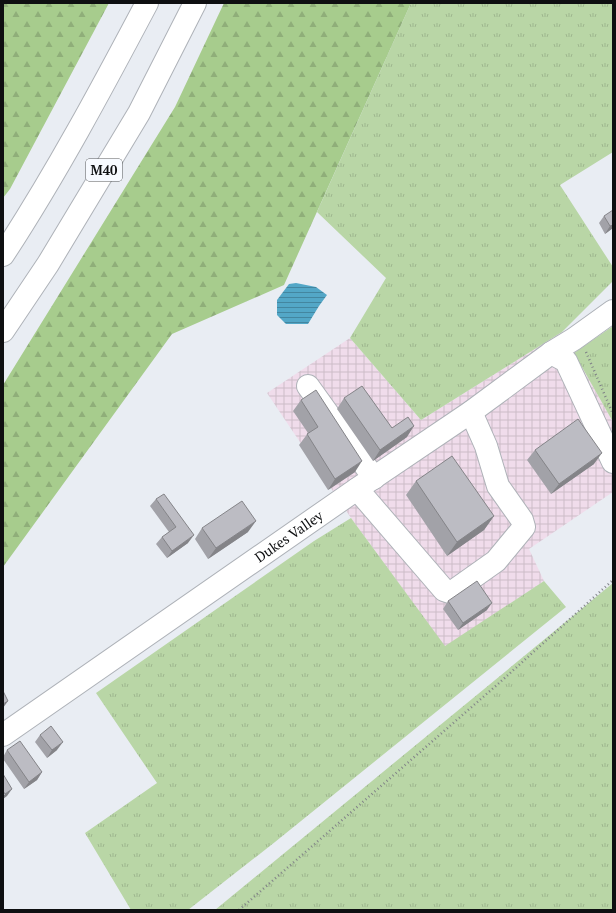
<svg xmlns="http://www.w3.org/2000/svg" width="616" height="913" font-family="'PT Serif',serif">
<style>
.industrial{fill:url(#industrial-grid)}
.grass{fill:url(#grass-tufts)}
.forest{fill:url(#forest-firs)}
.water{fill:url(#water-rules)}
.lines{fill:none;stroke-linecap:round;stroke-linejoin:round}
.minor-casing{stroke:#aeb2b8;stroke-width:24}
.highway-casing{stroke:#aeb2b8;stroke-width:24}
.path{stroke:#808387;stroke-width:2.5;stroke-dasharray:1 3;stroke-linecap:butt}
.minor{stroke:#fff;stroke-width:22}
.highway{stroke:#fff;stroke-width:22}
.wall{fill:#a2a2a8}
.shaded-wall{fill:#848488}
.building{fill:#bcbcc3;stroke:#848488}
.labels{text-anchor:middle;stroke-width:3;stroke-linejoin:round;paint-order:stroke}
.shield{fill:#f7faff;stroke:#545658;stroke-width:1}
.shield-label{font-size:13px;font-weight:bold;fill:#0e0f11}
.street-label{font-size:14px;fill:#0e0f11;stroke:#f7faff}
</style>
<defs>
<pattern id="industrial-grid" width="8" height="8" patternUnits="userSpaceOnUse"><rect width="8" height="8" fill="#f0dceb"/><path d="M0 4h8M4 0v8" fill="none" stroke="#cdbcc8"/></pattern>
<pattern id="grass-tufts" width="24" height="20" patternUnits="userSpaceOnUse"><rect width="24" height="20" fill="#b9d6a6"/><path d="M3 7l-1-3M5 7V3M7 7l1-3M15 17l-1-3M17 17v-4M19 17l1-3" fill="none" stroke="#9eb68e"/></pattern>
<pattern id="forest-firs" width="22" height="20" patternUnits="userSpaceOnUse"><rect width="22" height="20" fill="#a7cc8d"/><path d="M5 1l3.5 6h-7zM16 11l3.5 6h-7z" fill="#8fae79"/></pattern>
<pattern id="water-rules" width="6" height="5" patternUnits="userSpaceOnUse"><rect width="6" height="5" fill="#53a7c7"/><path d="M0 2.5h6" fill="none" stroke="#4386a0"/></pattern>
</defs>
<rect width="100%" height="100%" fill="#e9edf3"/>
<!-- industrial -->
<path class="industrial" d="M562,332L613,422V492L529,549L544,581L445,647L351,518L267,393L350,338L421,420Z"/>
<!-- grass -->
<path class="grass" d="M411,3H613V152L560,185L613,267V281L562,332L421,420L350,338L386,278L317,212Z
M613,326V422L574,353Z
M351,518L445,646L544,581L566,607L275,842L188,910H131L85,833L157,783L96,693L314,541Z
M613,583V910H215Z"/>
<!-- forest -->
<path class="forest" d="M3,3H109L10,189L3,198Z
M224,3H411L284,285L172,334L3,567V385L175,107Z"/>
<!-- water -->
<path class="water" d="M296,283L316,287L327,295L319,306L308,324H286L277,315V300L289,284Z"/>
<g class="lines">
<defs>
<g id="minor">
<path d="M551,353L566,361L613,462"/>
<path d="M308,386L374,478"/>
<path d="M357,489L444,590L450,592L455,590L496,561L524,527L522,520L498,486L486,446L471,412"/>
<path id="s1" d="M3,735L357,489L471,412L551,353L574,339L613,311"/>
</g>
<path id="highway" d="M3,255C56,174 102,88 147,3
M3,331L48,264L139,113L195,3"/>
</defs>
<!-- minor casing -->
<use href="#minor" class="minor-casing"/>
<!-- highway casing -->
<use href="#highway" class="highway-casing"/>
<!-- path -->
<path class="path" d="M586,352L613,414
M239,910L498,684L613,580"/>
<!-- minor -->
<use href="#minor" class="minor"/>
<!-- highway -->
<use href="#highway" class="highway"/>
</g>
<!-- wall -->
<path class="wall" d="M604,216L613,228L605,234L599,223Z
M344,398L392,428L407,437L373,461L337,409Z
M301,400L355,472L328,490L299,445L308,433L293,411Z
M535,450L594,464L551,494L527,460Z
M416,481L494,516L484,530L447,556L406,495Z
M156,499L188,543L167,558L156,544L162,537L169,532L150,506Z
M202,528L248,532L208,559L195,539Z
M448,601L487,610L458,630L443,609Z
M40,735L57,750L47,758L35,742Z
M7,750L42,772L37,780L24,789L3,759V757Z"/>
<!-- shaded-wall -->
<path class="shaded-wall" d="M613,225V228L605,234L610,226Z
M414,426L407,437L373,461L380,450Z
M602,453L594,464L551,494L559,484Z
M362,461L355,472L328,490L335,479Z
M494,516L484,530L447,556L457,542Z
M256,521L248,532L208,559L216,548Z
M194,535L188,543L167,558L172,551Z
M492,603L487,610L458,630L463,623Z
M8,701L3,708V704Z
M63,742L57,750L47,758L52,750Z
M42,772L37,780L24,789L29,782Z
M12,789L7,796L3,799V796L5,794Z"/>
<!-- building -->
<path class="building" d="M613,210V225L610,226L604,216Z
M362,386L392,428L408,417L414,426L380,450L344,398Z
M316,390L362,461L335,479L307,434L318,427L301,400Z
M578,419L602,453L559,484L535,450Z
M452,456L494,516L457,542L416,481Z
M164,494L194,535L172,551L162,537L176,527L156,499Z
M242,501L256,521L216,548L202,528Z
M477,581L492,603L463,623L448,601Z
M3,691L8,701L3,704Z
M51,726L63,742L52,750L40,735Z
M20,741L42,772L29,782L7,750Z
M3,774L12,789L5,794L3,791Z"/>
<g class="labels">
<!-- shield labels -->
<rect class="shield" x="86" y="159" width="36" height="22" rx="3"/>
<g class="shield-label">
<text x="104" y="175">M40</text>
</g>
<!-- street labels -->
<g class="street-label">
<text dy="5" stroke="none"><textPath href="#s1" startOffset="348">Dukes Valley</textPath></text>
</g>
</g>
<!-- border -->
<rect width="616" height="913" fill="none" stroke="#0e0f11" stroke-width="8"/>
</svg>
